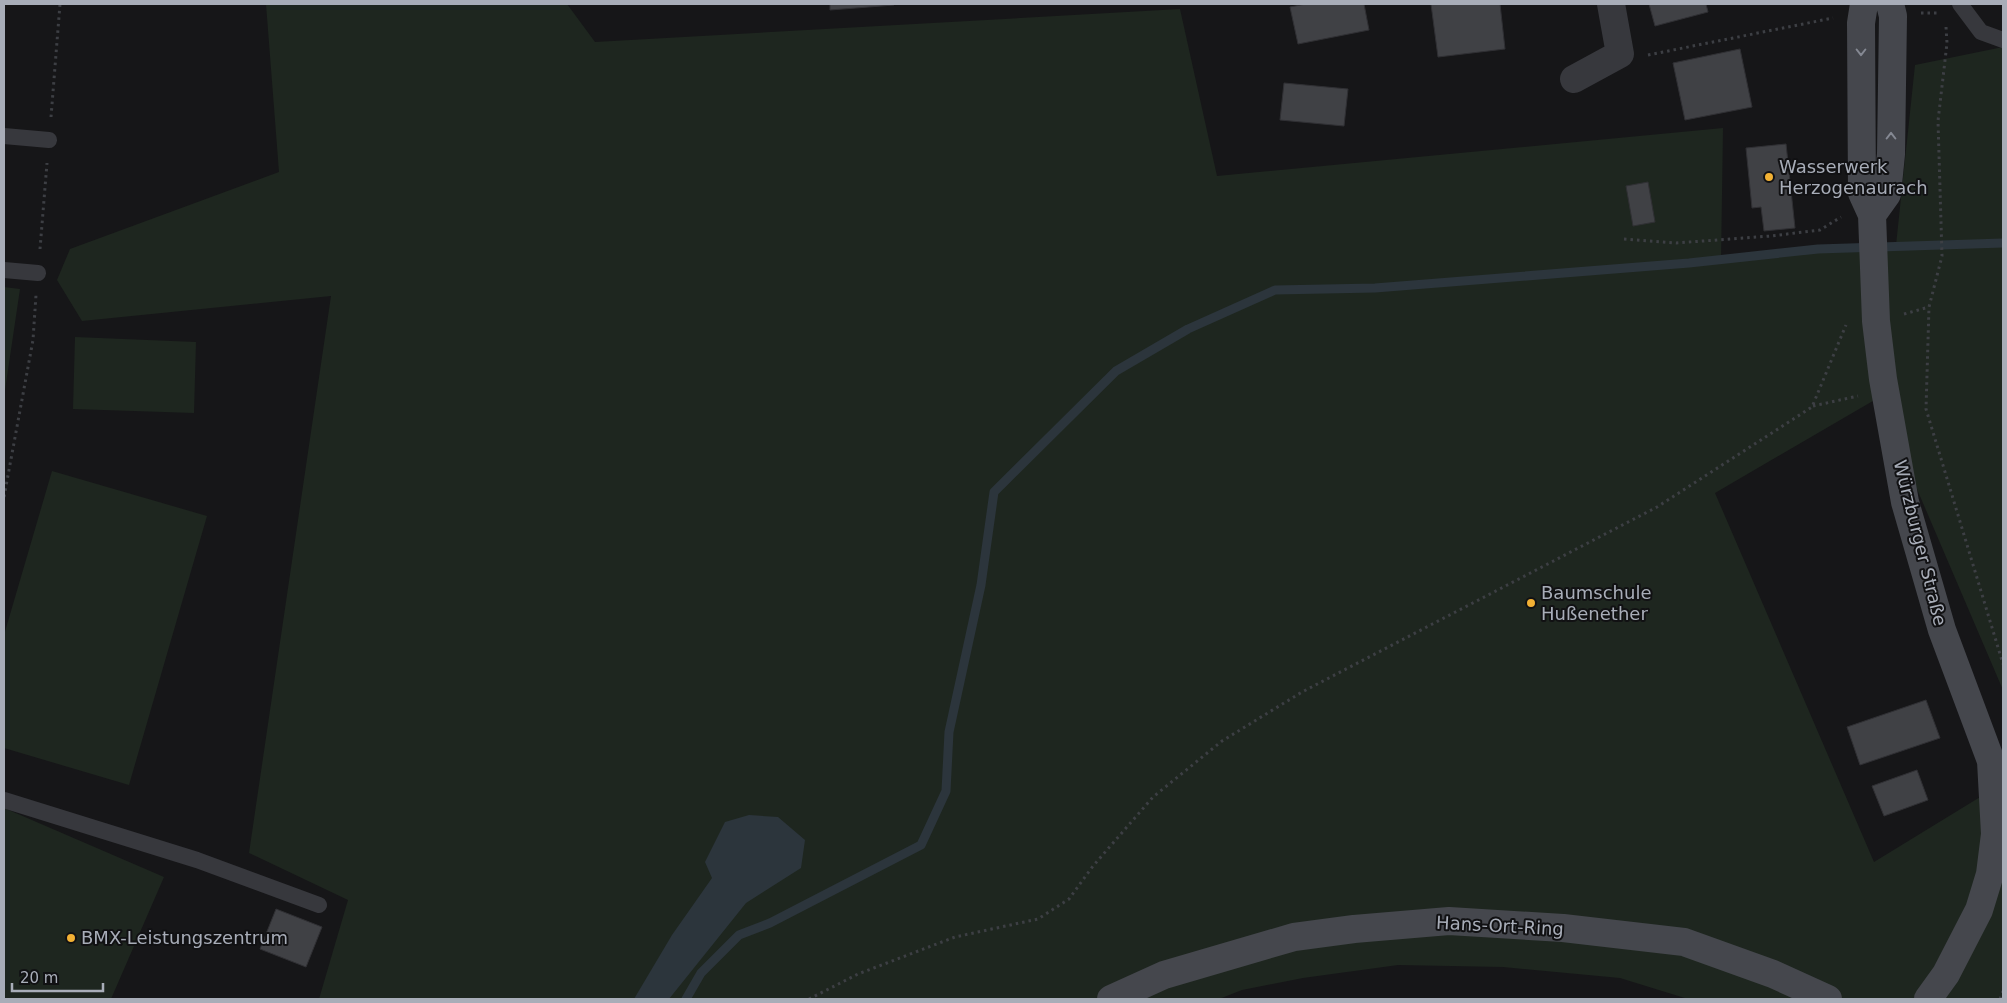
<svg xmlns="http://www.w3.org/2000/svg" width="2007" height="1003" font-family="'DejaVu Sans',sans-serif">
<style>
.green{fill:#1e261f}
.water{fill:#2c353c}
.lines{fill:none;stroke-linecap:round;stroke-linejoin:round}
.stream{stroke:#2c353c;stroke-width:9}
.building{fill:#404145;stroke:#303034}
.path{stroke:#3d3f44;stroke-width:3;stroke-dasharray:2.5 4;stroke-linecap:butt}
.lane{stroke:#37383d;stroke-width:16}
.street{stroke:#37383d;stroke-width:28}
.secondary{stroke:#45474d;stroke-width:28}
.oneway{stroke:#858993}
.poi-dot{fill:#f2b134;stroke:#111113;stroke-width:2}
.labels{text-anchor:middle;stroke-width:4;stroke-linejoin:round;paint-order:stroke}
.poi-label{font-size:18px;fill:#a8adb8;stroke:#111113;text-anchor:start}
.street-label{font-size:18px;fill:#a8adb8;stroke:#111113}
</style>
<rect width="100%" height="100%" fill="#161618"/>
<!-- green -->
<path class="green" d="M266,4H567L595,42L1180,9L1217,176L1723,128L1721,262L1896,245L1915,65L2003,47V690L1878,398L1715,493L1874,862L2003,783V999H1688L1620,978L1503,967L1398,965L1303,978L1242,990L1219,999H319L348,900L249,853L331,296L82,321L57,280L70,249L279,172Z
M4,287L20,289L4,397Z
M75,337L196,342L194,413L73,409Z
M52,471L207,516L129,785L4,748V635Z
M4,808L164,877L111,999H4Z"/>
<!-- water -->
<path class="water" d="M749,815L778,817L805,840L801,868L746,903L669,999H634L672,935L712,878L705,862L725,822Z"/>
<g class="lines">
<!-- stream -->
<path class="stream" d="M686,999L701,973L739,935L770,923L921,845L946,791L949,732L981,585L994,492L1116,371L1188,329L1275,290L1375,288L1689,263L1818,249L2003,243"/>
</g>
<!-- building -->
<path class="building" d="M830,4H894V5L830,10Z
M1306,4H1364L1369,30L1298,44L1290,7Z
M1431,4H1500L1505,49L1438,57Z
M1649,4H1706L1708,12L1655,26Z
M1740,49L1752,107L1685,120L1673,63Z
M1284,83L1348,89L1344,126L1280,120Z
M1786,144L1795,228L1764,231L1761,207L1752,208L1746,148Z
M1648,182L1655,222L1633,226L1626,186Z
M1926,700L1940,738L1860,765L1847,727Z
M1917,770L1928,800L1884,816L1872,786Z
M276,909L322,927L306,967L260,949Z"/>
<g class="lines">
<!-- path -->
<path class="path" d="M1921,13H1939
M1946,27L1947,43L1938,121L1942,256L1929,307L1926,409L2003,664
M1648,55L1833,18
M51,117L60,4
M1624,239L1676,243L1771,236L1820,230L1841,217
M40,249L47,163
M1904,314L1929,307
M1813,406L1858,396
M4,497L33,340L36,295
M809,999L858,974L955,937L1038,919L1069,899L1093,866L1153,797L1222,741L1302,692L1657,507L1812,407L1846,325
M2000,999L2003,991"/>
<!-- lane -->
<path class="lane" d="M1960,4L1981,32L2003,40
M4,136L49,140
M4,270L38,273
M4,800L197,860L319,905"/>
<!-- street -->
<path class="street" d="M1574,79L1620,54L1611,4"/>
<!-- secondary -->
<path class="secondary" d="M1864,4L1861,23L1862,193L1872,215L1876,321L1883,379L1905,502L1942,630L1991,761L1995,834L1990,874L1979,910L1946,974L1928,999
M1872,215L1887,194L1891,154L1893,16L1890,4
M1111,999L1164,975L1294,937L1354,929L1449,921L1563,928L1684,942L1773,974L1828,999"/>
</g>
<!-- one-way arrows -->
<defs><path id="oneway-chevron" d="M-2-3.5L2.5 0L-2 3.5" fill="none" stroke-width="1.6" stroke-linecap="round" stroke-linejoin="round" transform="scale(1.25)"/></defs>
<g class="oneway">
<use href="#oneway-chevron" transform="translate(1861 52) rotate(90)"/>
<use href="#oneway-chevron" transform="translate(1891 136) rotate(-90)"/>
</g>
<!-- markers -->
<g class="poi-dot">
<circle cx="1769" cy="177" r="5"/>
<circle cx="1531" cy="603" r="5"/>
<circle cx="71" cy="938" r="5"/>
</g>
<g class="labels">
<!-- poi labels -->
<g class="poi-label">
<text x="1779" y="173">Wasserwerk<tspan x="1779" dy="21">Herzogenaurach</tspan></text>
<text x="1541" y="599">Baumschule<tspan x="1541" dy="21">Hußenether</tspan></text>
<text x="81" y="944">BMX-Leistungszentrum</text>
</g>
<!-- street labels -->
<g class="street-label">
<text transform="translate(1920 543) rotate(76)" y="6">Würzburger Straße</text>
<text transform="translate(1500 926) rotate(3)" y="6">Hans-Ort-Ring</text>
</g>
</g>
<!-- border -->
<rect width="2007" height="1003" fill="none" stroke="#a8adb8" stroke-width="10"/>
<!-- scale -->
<path d="M12 983v8h91v-8" fill="none" stroke="#a8adb8" stroke-width="2.5"/>
<text x="20" y="983" font-size="15" fill="#a8adb8" stroke="#111113" stroke-width="4" paint-order="stroke">20 m</text>
</svg>
